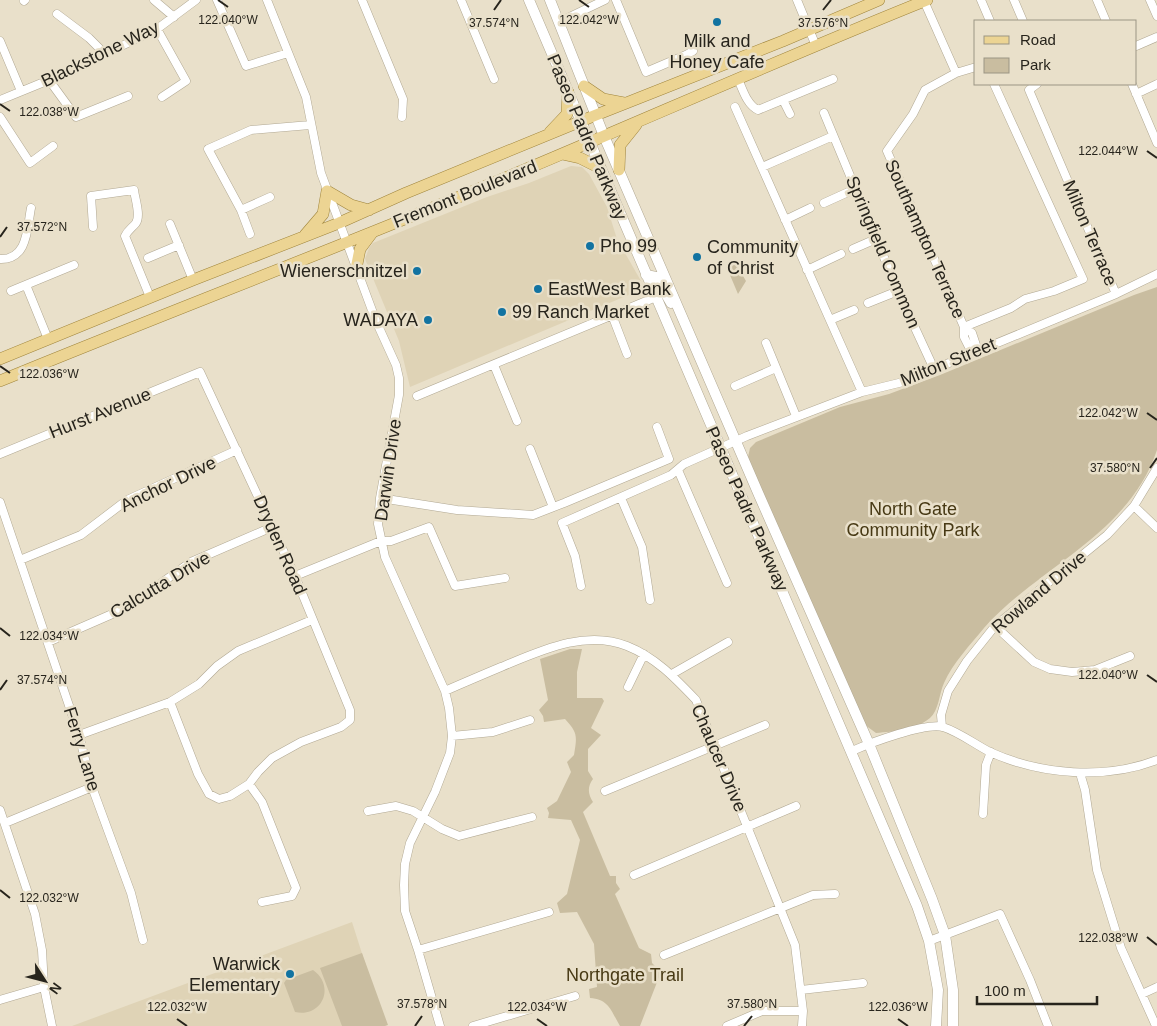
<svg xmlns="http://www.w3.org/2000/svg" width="1157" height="1026" font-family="Arial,sans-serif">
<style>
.built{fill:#dfd3b6}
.green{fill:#c9bda0}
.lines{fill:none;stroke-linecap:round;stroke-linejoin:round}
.street-casing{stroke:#b1a893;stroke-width:9}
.secondary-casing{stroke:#b1a893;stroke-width:11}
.primary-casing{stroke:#9f843b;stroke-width:12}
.street{stroke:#fff;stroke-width:8}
.secondary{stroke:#fff;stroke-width:10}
.primary{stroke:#ecd493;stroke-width:11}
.ticks{fill:none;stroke:#27241c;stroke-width:2}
.poi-dot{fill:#1273a1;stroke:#e9e0ca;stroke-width:2}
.labels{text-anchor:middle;stroke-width:5;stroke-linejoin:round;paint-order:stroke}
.poi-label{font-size:18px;fill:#27241c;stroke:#e9e0ca;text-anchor:start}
.street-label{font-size:18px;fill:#27241c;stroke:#e9e0ca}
.park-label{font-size:18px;fill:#473914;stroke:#e9e0ca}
.ticks-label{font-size:12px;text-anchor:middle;fill:#27241c;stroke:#e9e0ca;stroke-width:5;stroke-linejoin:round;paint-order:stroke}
</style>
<rect width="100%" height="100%" fill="#e9e0ca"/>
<!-- built -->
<path class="built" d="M571,166L582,167L589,174L607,207L617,239L645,288L410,387L399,341L365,259L369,248L373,243L487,197L529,183Z
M352,922L385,1026H72Z"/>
<!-- green -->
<path class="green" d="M736,264L746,281L738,294L727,268Z
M1157,287V450C1128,536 1039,566 984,628C970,645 953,663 944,683C939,694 939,710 930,718C914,731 895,731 876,733L861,722L748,457L750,448L756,442L840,407L889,394L940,375L1134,295Z
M570,649H582L577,672V698H602L604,701L591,728L601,735L588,749V771L593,779C587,787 588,794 593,802L583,812L610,876H616V883L620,889L615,894L639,948L651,954L652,963L661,972L640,1026H620C611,1011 609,999 590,998L589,989L597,987L594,944L577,912L560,913L557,903L567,894L580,840L571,820L548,818L549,813L547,808L557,801L571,772L567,762L574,755C577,736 578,733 565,719L544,722L543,716L539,710L548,700L540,659Z
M362,953L388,1025L385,1026H342L320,968Z
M313,970C336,986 322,1018 295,1012L284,983L286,980Z"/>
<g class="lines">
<defs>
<path id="street" d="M154,0L174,17
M217,0L246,66L288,53
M267,0L306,97L321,173L376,321L396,365L399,378V395L380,498L378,524L385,557L445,691L449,708L452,736L450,753L435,792L410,843L405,864L404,885L405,911L418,950L440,1026
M362,0L403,99L402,117
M461,0L494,79
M616,0L646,72L686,55L693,51
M797,0L816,46
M981,0L990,21
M1014,0L1023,21
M1097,0L1106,21
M1150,0L1157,16
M24,1L25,0
M924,1L956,73
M57,14L89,38L105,54
M559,22L605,0
M157,29L186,81L162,97
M0,41L21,91
M1136,46L1157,37
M738,79C743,90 747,105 758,110L833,79
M49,80L76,117L128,96
M1037,84L1029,90L1116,294
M1132,84L1157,143
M1136,94L1157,84
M0,100L49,80L145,35L157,29L196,0
M783,100L790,114
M735,107L862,392
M824,113L898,291L934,369
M0,117L30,163L53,146
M762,167L833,136
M824,203L855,189
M241,210L270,197
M785,220L810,208
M170,224L193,280
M93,227L91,196L134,190C135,199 141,215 136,223C132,228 128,230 125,236L150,297
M250,234L241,210L208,149L251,130L310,125
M853,249L876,239
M148,258L179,245
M0,259C28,260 27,228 31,208
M807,270L841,254
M26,285L48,339
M11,291L74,265
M868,303L898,291
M612,315L627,354
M830,320L854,310
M964,327L1011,308L1025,299L1054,291L1083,279L994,84
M964,327L972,333L978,351
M766,343L796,416
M972,353L964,337V327L887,151L913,114L925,90L956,73L976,67
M494,365L517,421
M735,386L776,368
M417,396L656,297
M530,449L553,507
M0,454L200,372L295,576L350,710V720L341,727L301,742L272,758L258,772L249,784L230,796L219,799L209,794L198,774L170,702
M678,470L727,583
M380,498L457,510L533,515L564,503L669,459L657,427
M621,498L642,547L650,600
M0,502L79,735L92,787L131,893L143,940
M1134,506L1157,528
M20,560L81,535L127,500L237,450
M295,576L381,541H391L429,527L455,586L505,578
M581,586L575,556L562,523L671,475L684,464L747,436L862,392L903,382L1116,294L1157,274
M995,626L1034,662L1050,669L1072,672L1095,670L1130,656
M48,642L126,608L191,562L272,527
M672,674L728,642
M628,687L644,654
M445,691C463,683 482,675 501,667C540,651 585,629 627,646C655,657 675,678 696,700L795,945L803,1011L802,1026
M942,727L941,715L948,691L967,661L995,626L1107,535L1134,506L1157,468
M79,735L170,702L199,684L217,666L238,651L312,620
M452,736L493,732L530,720
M852,751C870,743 926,722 943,727C959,732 976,745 990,752C1041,775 1105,780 1157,760
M1080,773L1085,790L1097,870L1121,948L1156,1026
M249,784L262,802L296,888L292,896L262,902
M605,791L765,725
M0,810L35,914L42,950L44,987L52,1026
M368,811L396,806L413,811L442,829L459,836L532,817
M983,814L986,765L991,752
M5,823L92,787
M634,875L796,806
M929,941L1000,914L1030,980L1048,1026
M418,950L549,912
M664,955L813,895L835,894
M801,990L863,983
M1142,994L1157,987
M0,1000L44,987
M473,1026L575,996
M727,1026L762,1011H803"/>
<path id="secondary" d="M529,0L917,906L929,941L938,990L936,1026
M550,0L604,136L759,495L869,744L932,899L945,935L953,990V1026
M646,275L656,277L671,303"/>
<path id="primary" d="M584,86L603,99L624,103
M550,132L567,114L568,92
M562,154L580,158L600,168
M619,170L620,145L636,125
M305,235L323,214L327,191L351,205L369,210
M356,269L360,249L372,233
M0,359L193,280L339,223L406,193L596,115L783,41L879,0
M0,381C168,312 337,248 505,178C646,119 785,57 927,0"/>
</defs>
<!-- street casing -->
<use href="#street" class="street-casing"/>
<!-- secondary casing -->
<use href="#secondary" class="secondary-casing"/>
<!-- primary casing -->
<use href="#primary" class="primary-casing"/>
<!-- street -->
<use href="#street" class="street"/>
<!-- secondary -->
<use href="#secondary" class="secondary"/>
<!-- primary -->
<use href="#primary" class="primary"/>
</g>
<!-- ticks -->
<path class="ticks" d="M218,0L228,7M579,0L589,7M494,10L501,0M823,10L831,0M0,104L10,111M1147,151L1157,158M0,237L7,227M0,366L10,373M1147,413L1157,420M1150,468L1157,458M0,628L10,636M1147,675L1157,682M0,690L7,680M0,890L10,898M1147,937L1157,945M177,1019L187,1026M537,1019L547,1026M898,1019L908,1026M415,1026L422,1016M744,1026L752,1016"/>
<!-- markers -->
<g class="poi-dot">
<circle cx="717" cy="22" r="5"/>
<circle cx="590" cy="246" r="5"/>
<circle cx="697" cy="257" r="5"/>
<circle cx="417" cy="271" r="5"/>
<circle cx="538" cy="289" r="5"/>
<circle cx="502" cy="312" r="5"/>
<circle cx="428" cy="320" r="5"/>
<circle cx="290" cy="974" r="5"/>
</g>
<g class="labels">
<!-- poi labels -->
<g class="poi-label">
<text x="717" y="47" text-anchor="middle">Milk and<tspan x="717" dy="21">Honey Cafe</tspan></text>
<text x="600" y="252">Pho 99</text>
<text x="707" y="253">Community<tspan x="707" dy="21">of Christ</tspan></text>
<text x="407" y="277" text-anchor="end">Wienerschnitzel</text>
<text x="548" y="295">EastWest Bank</text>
<text x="512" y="318">99 Ranch Market</text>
<text x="418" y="326" text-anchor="end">WADAYA</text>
<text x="280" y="970" text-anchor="end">Warwick<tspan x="280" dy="21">Elementary</tspan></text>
</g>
<!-- street labels -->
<g class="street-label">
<text transform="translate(100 54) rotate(-26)" y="6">Blackstone Way</text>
<text transform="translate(587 137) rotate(67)" y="6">Paseo Padre Parkway</text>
<text transform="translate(465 194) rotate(-22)" y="6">Fremont Boulevard</text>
<text transform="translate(1090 233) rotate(67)" y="6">Milton Terrace</text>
<text transform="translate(925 239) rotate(66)" y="6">Southampton Terrace</text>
<text transform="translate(883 252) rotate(67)" y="6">Springfield Common</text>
<text transform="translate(948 362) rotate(-22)" y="6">Milton Street</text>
<text transform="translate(100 413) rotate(-22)" y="6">Hurst Avenue</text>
<text transform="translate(388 470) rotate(-82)" y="6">Darwin Drive</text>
<text transform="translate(168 484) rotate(-26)" y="6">Anchor Drive</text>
<text transform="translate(747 509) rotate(66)" y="6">Paseo Padre Parkway</text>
<text transform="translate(280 545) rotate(66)" y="6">Dryden Road</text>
<text transform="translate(160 585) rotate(-31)" y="6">Calcutta Drive</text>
<text transform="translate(1039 592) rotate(-40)" y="6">Rowland Drive</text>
<text transform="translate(82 749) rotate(73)" y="6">Ferry Lane</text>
<text transform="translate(719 758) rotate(67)" y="6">Chaucer Drive</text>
</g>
<!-- park labels -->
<g class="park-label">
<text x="913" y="515">North Gate<tspan x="913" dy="21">Community Park</tspan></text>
<text x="625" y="981">Northgate Trail</text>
</g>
</g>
<g class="ticks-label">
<text x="589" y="24">122.042°W</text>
<text x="228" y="24">122.040°W</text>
<text x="494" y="27">37.574°N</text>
<text x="823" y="27">37.576°N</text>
<text x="49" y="116">122.038°W</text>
<text x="1108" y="155">122.044°W</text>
<text x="42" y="231">37.572°N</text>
<text x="49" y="378">122.036°W</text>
<text x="1108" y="417">122.042°W</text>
<text x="1115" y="472">37.580°N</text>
<text x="49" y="640">122.034°W</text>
<text x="1108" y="679">122.040°W</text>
<text x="42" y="684">37.574°N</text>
<text x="49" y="902">122.032°W</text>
<text x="1108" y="942">122.038°W</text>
<text x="422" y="1008">37.578°N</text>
<text x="752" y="1008">37.580°N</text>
<text x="177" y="1011">122.032°W</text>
<text x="537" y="1011">122.034°W</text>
<text x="898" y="1011">122.036°W</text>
</g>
<!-- legend -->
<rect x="974" y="20" width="162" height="65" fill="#e9e0ca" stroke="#9b9584"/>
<rect x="984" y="36" width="25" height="8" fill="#ecd493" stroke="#9b9584"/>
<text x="1020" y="45" font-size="15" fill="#27241c">Road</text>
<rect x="984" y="58" width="25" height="15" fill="#c9bda0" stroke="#9b9584"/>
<text x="1020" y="70" font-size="15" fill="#27241c">Park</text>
<!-- north arrow -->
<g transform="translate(45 981) rotate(126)" stroke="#e9e0ca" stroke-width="4" paint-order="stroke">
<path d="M0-4L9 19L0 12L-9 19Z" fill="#27241c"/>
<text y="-8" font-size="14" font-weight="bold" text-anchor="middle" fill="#27241c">N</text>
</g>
<!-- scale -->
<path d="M977 996v8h120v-8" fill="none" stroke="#27241c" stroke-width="2.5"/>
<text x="984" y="996" font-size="15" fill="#27241c" stroke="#e9e0ca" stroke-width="4" paint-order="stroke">100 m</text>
</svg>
